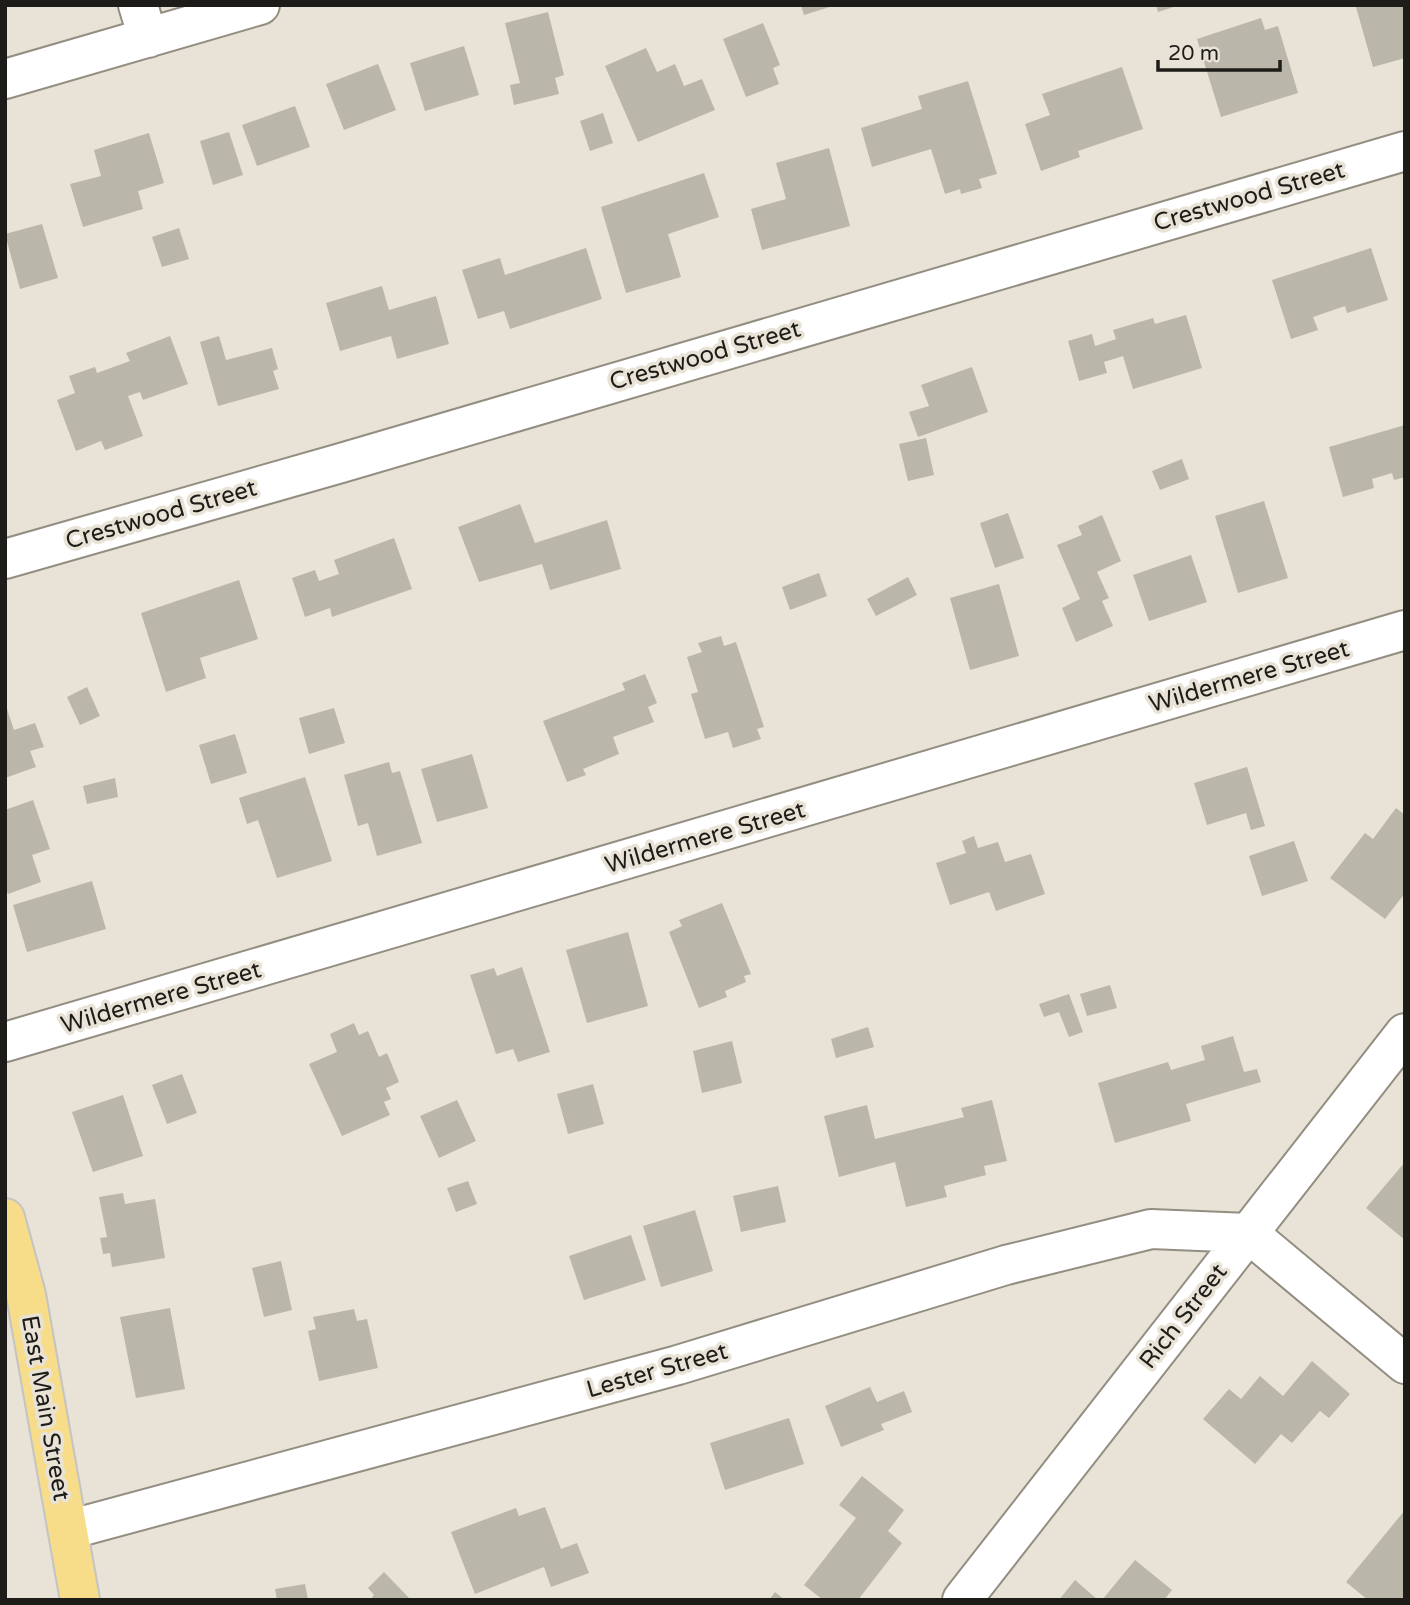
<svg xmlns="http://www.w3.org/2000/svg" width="1410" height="1605" font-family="'Varela Round',sans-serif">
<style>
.building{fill:#bab6a9}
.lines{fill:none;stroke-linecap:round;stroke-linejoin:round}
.minor-casing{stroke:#938e81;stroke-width:42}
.major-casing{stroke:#c4c4c3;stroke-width:42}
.minor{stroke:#fff;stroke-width:38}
.major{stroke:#f7dd89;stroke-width:38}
.labels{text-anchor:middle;stroke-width:7;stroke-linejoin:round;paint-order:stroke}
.street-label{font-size:24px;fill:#1e1c18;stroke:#e8e3d6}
</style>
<rect width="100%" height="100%" fill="#e8e3d6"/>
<!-- building -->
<path class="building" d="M801,5H832L833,6L804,15Z
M1156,5H1177V6L1158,12Z
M1363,5H1405V58L1373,67L1356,7Z
M548,12L564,75L555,78L559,94L514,105L510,85L520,83L505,23Z
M1261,18L1265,30L1278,26L1298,93L1221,117L1197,39Z
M763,23L780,65L773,68L779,84L746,97L723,39Z
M464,46L479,95L425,111L410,63Z
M646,48L657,72L675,64L684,86L702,79L715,110L638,142L605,66Z
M378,64L396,110L344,130L326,84Z
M1122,67L1143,129L1078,151L1080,157L1041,171L1025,124L1050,115L1042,94Z
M968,81L997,174L979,179L982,188L961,194L960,189L945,194L931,149L872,167L861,128L922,109L918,96Z
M295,106L310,147L257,166L242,125Z
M603,113L613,143L590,151L580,121Z
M229,132L243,175L213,185L200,141Z
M149,133L164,183L138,191L143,209L83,227L70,184L101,176L94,150Z
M829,148L850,226L762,250L751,209L786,199L776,163Z
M704,173L719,217L668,234L681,277L626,293L601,207Z
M42,224L58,278L20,289L5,234Z
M179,228L189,259L162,267L152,237Z
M586,248L602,299L510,329L504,311L478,319L462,270L500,258L505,275Z
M1371,248L1388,300L1347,313L1345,306L1313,317L1318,330L1291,339L1272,280Z
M382,286L389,310L436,296L449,344L397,359L391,336L340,351L326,303Z
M1186,315L1202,368L1133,389L1123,356L1104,362L1107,373L1079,381L1068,341L1092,334L1095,346L1116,339L1113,330L1153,318L1155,324Z
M170,336L188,384L143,400L140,392L128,396L143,436L105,450L101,441L76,451L57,400L75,393L69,376L95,367L97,373L130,361L126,353Z
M219,336L226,360L272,348L278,369L273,371L279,389L218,406L200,342Z
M972,367L988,412L918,437L909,412L929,406L921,385Z
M1405,425V477L1394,480L1392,473L1372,479L1374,488L1343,497L1329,447Z
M926,438L934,475L908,481L899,444Z
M1182,459L1189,479L1160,490L1152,471Z
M1264,501L1288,578L1238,593L1215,516Z
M520,504L535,543L607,520L621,569L550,590L542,564L479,582L458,527Z
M1008,513L1024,558L995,568L980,523Z
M1102,515L1121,561L1097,572L1109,598L1102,601L1113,626L1076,642L1062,608L1080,599L1057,545L1082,535L1078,526Z
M394,538L412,589L332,617L330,608L305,617L292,578L315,570L319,581L339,574L334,560Z
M1191,555L1207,602L1149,621L1133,575Z
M819,573L827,596L790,610L782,587Z
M908,577L917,595L876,616L867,599Z
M239,580L258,639L200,658L206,678L166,692L141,613Z
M999,584L1019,656L970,670L950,598Z
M721,636L724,646L736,642L764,727L757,729L761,739L733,748L728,732L705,739L691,694L698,692L687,657L702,652L698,643Z
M645,674L657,703L648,707L654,722L613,737L619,754L583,769L586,775L567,782L543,721L625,690L622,683Z
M87,687L100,716L80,725L67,697Z
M334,708L345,743L309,754L299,718Z
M5,709H7L14,730L35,723L44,747L30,751L36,767L5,778Z
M235,734L247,773L211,784L199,745Z
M472,754L488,808L437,822L421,769Z
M389,762L392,773L400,771L422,843L377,856L368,823L358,826L344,775Z
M1247,767L1265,826L1251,830L1246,813L1207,825L1194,783Z
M305,777L332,861L277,878L258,820L247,824L239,798Z
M115,778L118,797L87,804L83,786Z
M33,800L50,849L32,855L41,882L8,894L5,886V810Z
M1396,808L1405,815V893L1385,919L1330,878L1365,833L1373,839Z
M974,836L978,848L998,842L1005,862L1031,854L1045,894L996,911L989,892L950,905L936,863L966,853L962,841Z
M1294,841L1308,881L1262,896L1249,856Z
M92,881L106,929L27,952L13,905Z
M722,903L751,974L744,976L746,982L725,991L727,997L699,1008L669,932L682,926L679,920Z
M628,932L648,1006L587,1023L566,950Z
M522,967L550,1052L518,1062L513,1049L496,1054L470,975L494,968L497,976Z
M1110,985L1117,1008L1087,1016L1080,994Z
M1069,994L1083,1032L1069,1037L1059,1012L1044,1017L1039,1004Z
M354,1023L359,1035L368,1031L379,1057L387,1053L399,1082L386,1088L391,1099L384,1102L390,1115L342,1136L309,1064L337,1052L330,1034Z
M868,1027L874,1047L836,1058L831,1039Z
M1233,1036L1244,1072L1257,1069L1261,1082L1186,1104L1191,1121L1115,1143L1098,1083L1168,1062L1171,1070L1205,1060L1201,1046Z
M732,1041L742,1083L702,1093L693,1051Z
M182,1074L197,1113L167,1124L152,1085Z
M593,1084L604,1124L568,1134L557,1094Z
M123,1095L143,1156L93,1172L72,1112Z
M457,1100L476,1141L439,1158L420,1116Z
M992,1100L1007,1161L984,1166L986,1175L944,1186L947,1197L906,1207L895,1162L839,1177L824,1116L867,1105L875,1139L964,1117L961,1108Z
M1405,1162V1240L1366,1208Z
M468,1181L477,1204L456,1212L447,1188Z
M778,1186L786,1222L741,1232L733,1196Z
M123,1193L125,1204L155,1199L165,1258L112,1267L110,1253L103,1254L100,1238L107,1237L99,1197Z
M695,1210L713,1271L661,1287L643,1226Z
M631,1235L646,1280L584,1300L569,1256Z
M281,1261L292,1310L264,1317L252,1268Z
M170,1308L185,1389L136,1398L120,1317Z
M354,1309L357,1321L367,1319L378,1368L319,1381L308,1331L316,1329L313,1317Z
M1312,1361L1350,1394L1329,1418L1320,1411L1292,1443L1281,1434L1255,1464L1203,1419L1229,1389L1241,1399L1260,1376L1283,1396Z
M870,1387L877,1402L904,1391L912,1412L881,1424L884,1430L841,1447L825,1406Z
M789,1418L804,1464L725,1490L710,1443Z
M862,1476L904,1510L888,1531L902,1543L858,1600H823L804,1585L856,1518L839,1505Z
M545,1507L561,1549L577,1543L589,1573L551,1587L544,1567L475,1594L451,1532L516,1508L519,1516Z
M1405,1510V1598L1403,1600H1368L1346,1582Z
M1135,1560L1172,1590L1164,1600H1102Z
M384,1572L411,1600H370L374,1595L368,1588Z
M1075,1580L1098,1600H1059Z
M305,1584L308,1600H277L275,1589Z
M775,1592L785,1600H769Z"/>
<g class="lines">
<defs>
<path id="minor" d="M138,5L148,38
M5,79L260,5
M5,559L341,463L1405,151
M5,1042L1405,630
M68,1530L678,1365L1006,1265L1151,1229L1248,1233L1405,1364
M962,1600L1405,1033"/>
<path id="major" d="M5,1218L26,1295L80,1600"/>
</defs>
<!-- minor casing -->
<use href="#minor" class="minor-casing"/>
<!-- major casing -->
<use href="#major" class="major-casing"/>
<!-- minor -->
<use href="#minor" class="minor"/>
<!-- major -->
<use href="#major" class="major"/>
</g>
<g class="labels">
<!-- street labels -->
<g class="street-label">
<text transform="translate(1249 196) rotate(-16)" y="8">Crestwood Street</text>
<text transform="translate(705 355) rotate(-16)" y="8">Crestwood Street</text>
<text transform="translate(161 514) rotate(-16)" y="8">Crestwood Street</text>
<text transform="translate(1249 676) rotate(-16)" y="8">Wildermere Street</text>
<text transform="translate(705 837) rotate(-16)" y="8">Wildermere Street</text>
<text transform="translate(161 997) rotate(-16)" y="8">Wildermere Street</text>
<text transform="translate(1183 1316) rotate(-52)" y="8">Rich Street</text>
<text transform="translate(657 1370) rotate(-16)" y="8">Lester Street</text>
<text transform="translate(46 1408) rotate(80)" y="8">East Main Street</text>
</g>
</g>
<!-- border -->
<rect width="1410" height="1605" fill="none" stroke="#1e1c18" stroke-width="14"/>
<!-- scale -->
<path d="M1158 60v10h122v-10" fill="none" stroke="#1e1c18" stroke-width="3.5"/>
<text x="1168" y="60" font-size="21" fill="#1e1c18" stroke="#e8e3d6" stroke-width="5" paint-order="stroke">20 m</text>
</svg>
